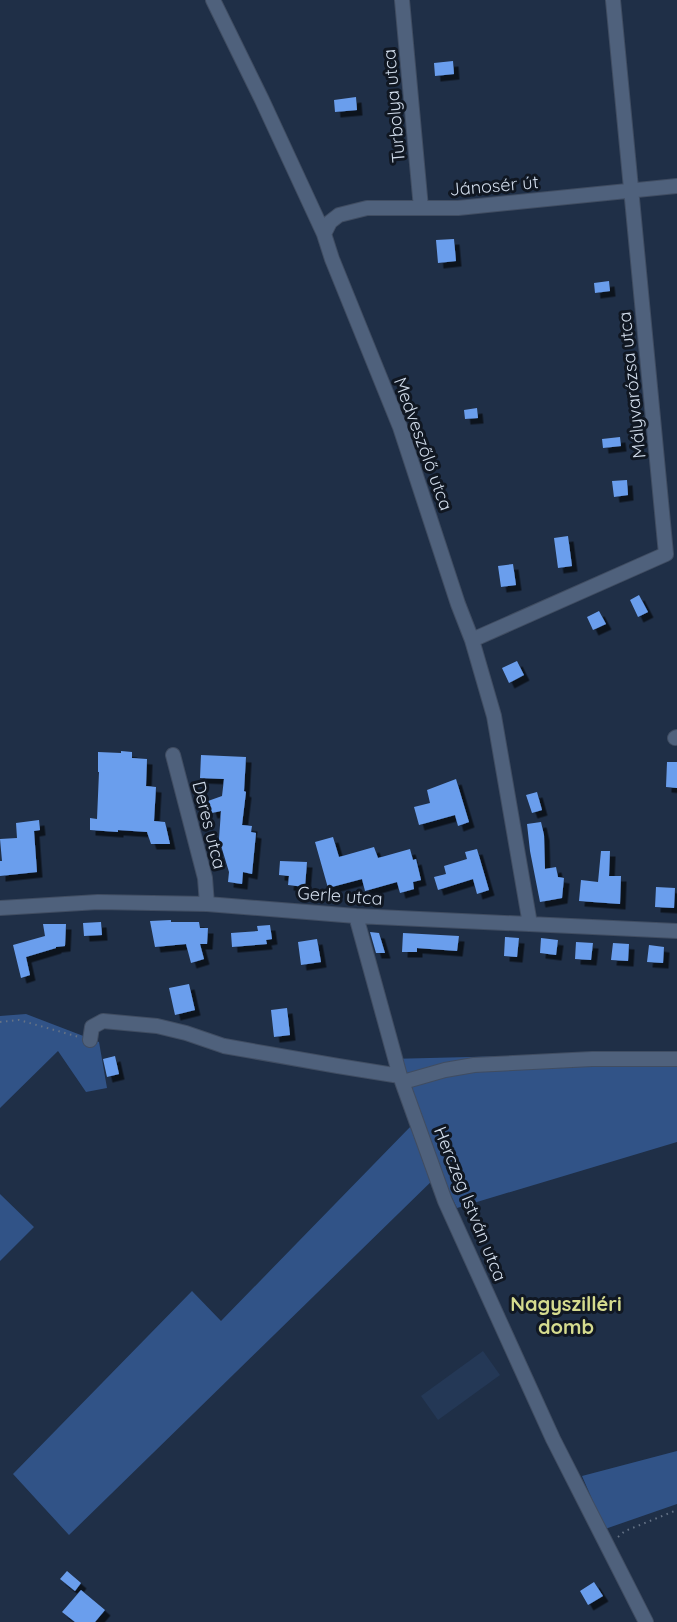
<svg xmlns="http://www.w3.org/2000/svg" width="677" height="1622" font-family="Quicksand,sans-serif">
<style>
.built{fill:#243856}
.green{fill:#315387}
.building{fill:#6b9eed;filter:url(#shadow)}
.lines{fill:none;stroke-linecap:round;stroke-linejoin:round}
.minor-casing{stroke:#404d62;stroke-width:16}
.path{stroke:#647286;stroke-width:2;stroke-dasharray:1.5 4.5;stroke-linecap:butt}
.minor{stroke:#4f617c;stroke-width:14}
.labels{text-anchor:middle;stroke-width:6;stroke-linejoin:round;paint-order:stroke}
.street-label{font-size:18px;fill:#d1dceb;stroke:#101722}
.neighbourhood-label{font-size:20px;font-weight:bold;fill:#d5db8e;stroke:#101722}
</style>
<defs>
<filter id="shadow"><feDropShadow dx="5.5" dy="5.5" stdDeviation="0" flood-color="#0009"/></filter>
</defs>
<rect width="100%" height="100%" fill="#1f2f47"/>
<!-- built -->
<path class="built" d="M483,1351L500,1375L438,1420L421,1396Z"/>
<!-- green -->
<path class="green" d="M26,1014L99,1042L107,1088L86,1092L58,1051L0,1108V1016Z
M677,1052V1142L457,1208L440,1173L69,1535L13,1474L192,1291L221,1321L411,1126L389,1059Z
M0,1194L34,1227L0,1261Z
M677,1451V1504L605,1529L582,1476Z"/>
<!-- building -->
<path class="building" d="M453,61L454,74L435,76L434,63Z
M356,97L357,110L335,112L334,100Z
M454,239L456,261L438,263L436,240Z
M609,281L610,291L595,293L594,283Z
M477,408L478,418L465,419L464,410Z
M620,437L621,446L603,448L602,439Z
M627,480L628,495L614,497L612,481Z
M568,536L572,566L558,568L554,538Z
M513,564L516,585L501,587L498,566Z
M639,595L648,612L638,617L630,600Z
M599,611L606,624L593,630L587,617Z
M517,661L524,675L509,683L502,668Z
M121,751L132,752V758L147,759L146,786L156,787L154,821L165,822L170,844H151L147,832L118,830V832L90,830V818L97,819L99,772H98V752L121,753Z
M201,755L246,757L244,791L246,792L242,825L252,826L251,832L256,833L252,874L243,872L242,884L228,882L229,872L219,839L221,811L212,813L208,801L222,796L224,779L200,778Z
M667,762H677V788L666,787Z
M456,779L469,822L458,826L455,815L419,825L414,807L430,803L427,790Z
M537,792L542,810L532,813L526,795Z
M39,820L40,830L34,831L37,872L0,876V861H2L0,839L17,838L16,823Z
M541,822L544,835L545,869L556,867L558,877L564,878L562,898L540,902L530,851L527,824Z
M333,837L339,857L374,847L378,858L410,849L413,860L416,859L421,880L413,882L414,889L400,893L397,882L365,891L362,879L328,888L315,842Z
M477,849L489,890L477,894L473,879L438,890L434,877L446,874L444,866L467,859L465,852Z
M601,851H610L609,876H621L620,904L579,901L581,880L598,882Z
M280,861L307,862L305,887L288,885L289,876L279,875Z
M656,887L675,888L674,908L655,907Z
M171,920V922H199L200,928H208L207,944H200L204,959L191,963L186,944L155,947L150,921Z
M101,922L102,935L84,936L83,923Z
M43,924H66L65,946L56,947V948L26,957L30,975L21,978L13,945L45,936Z
M270,925L272,939L266,940L267,944L232,947L231,933L258,931L257,926Z
M370,932L379,933L385,953H376Z
M403,933L459,936L457,951L417,948V952H402Z
M505,937L519,938L517,957L504,956Z
M541,938L558,940L556,955L540,953Z
M317,939L321,962L301,965L298,942Z
M576,942L593,943L591,960L575,959Z
M613,943L629,944L628,961L611,960Z
M649,945L664,947L663,963L647,962Z
M189,984L195,1010L175,1015L169,988Z
M287,1008L290,1035L274,1037L271,1010Z
M115,1056L119,1074L107,1077L103,1059Z
M67,1571L81,1583L75,1591L60,1579Z
M594,1582L603,1596L588,1605L580,1591Z
M81,1590L105,1610L95,1622H75L62,1612Z"/>
<g class="lines">
<defs>
<path id="minor" d="M213,0L262,100L324,234L332,259L400,427L458,604L472,640L494,716L530,924
M402,0L421,208
M324,234L330,222L339,215L367,208H458L677,186
M472,640L666,554L613,0
M675,738L677,737
M173,755L205,878L207,904
M0,908L98,902L207,904L356,916L677,931
M356,916L400,1076L445,1201L553,1439L646,1622
M90,1040L92,1027L103,1021L157,1026L186,1033L224,1046L338,1066L400,1076
M403,1082L445,1070L474,1065L592,1059H677"/>
</defs>
<!-- minor casing -->
<use href="#minor" class="minor-casing"/>
<!-- path -->
<path class="path" d="M0,1022L19,1020L79,1037
M618,1537L625,1531L677,1510"/>
<!-- minor -->
<use href="#minor" class="minor"/>
</g>
<g class="labels">
<!-- street labels -->
<g class="street-label">
<text transform="translate(394 106) rotate(-95)" y="6">Turbolya utca</text>
<text transform="translate(494 186) rotate(-5)" y="6">Jánosér út</text>
<text transform="translate(632 385) rotate(-96)" y="6">Mályvarózsa utca</text>
<text transform="translate(423 444) rotate(70)" y="6">Medveszőlő utca</text>
<text transform="translate(209 825) rotate(76)" y="6">Deres utca</text>
<text transform="translate(340 896) rotate(4)" y="6">Gerle utca</text>
<text transform="translate(470 1204) rotate(68)" y="6">Herczeg István utca</text>
</g>
<!-- neighbourhood labels -->
<g class="neighbourhood-label">
<text x="566" y="1311">Nagyszilléri<tspan x="566" dy="23">domb</tspan></text>
</g>
</g>
</svg>
